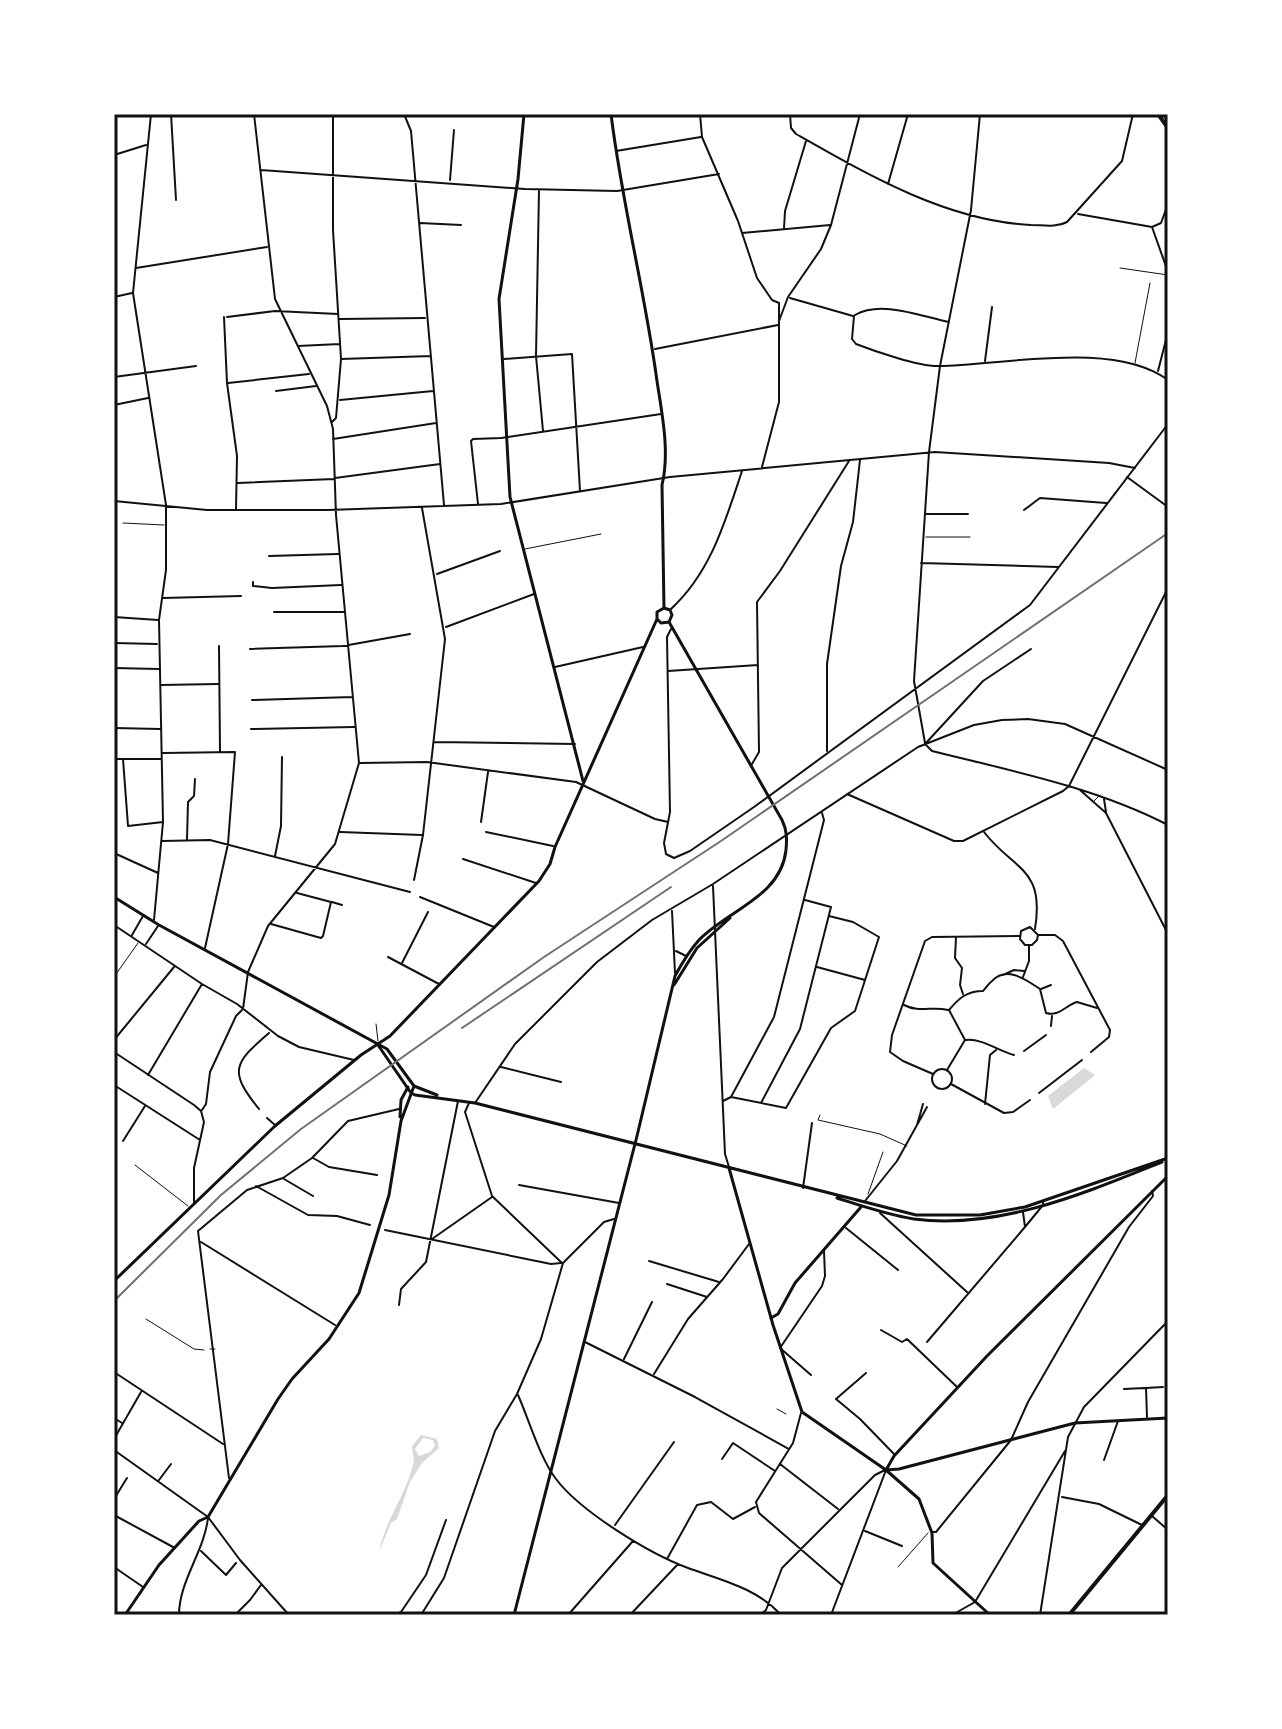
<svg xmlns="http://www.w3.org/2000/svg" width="1282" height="1729" font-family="'Exo 2',sans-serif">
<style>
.water{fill:#d9d9d9;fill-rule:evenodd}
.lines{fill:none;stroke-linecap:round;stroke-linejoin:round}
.service{stroke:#111;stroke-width:1}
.pedestrian{stroke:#111;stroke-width:2}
.minor{stroke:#111;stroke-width:2}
.tertiary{stroke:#111;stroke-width:3}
.secondary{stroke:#111;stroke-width:3}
.primary{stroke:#111;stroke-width:4}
.rail{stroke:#707070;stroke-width:2}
.neatline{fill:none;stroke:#111;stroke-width:3}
</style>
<rect width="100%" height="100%" fill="#fff"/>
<!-- water -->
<path class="water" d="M1084,1068L1095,1075L1053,1109L1048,1096Z
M421,1435L437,1439L439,1448L422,1463L410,1482L397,1519L391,1523L379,1552C385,1521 405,1496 413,1465C415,1458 412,1453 412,1446ZM423,1438L433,1440L435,1446L430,1452L419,1456L415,1449Z"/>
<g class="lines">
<!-- service -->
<path class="service" d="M1120,268L1168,275
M1135,363L1150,283
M123,523L164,525
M926,537H970
M525,549L601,534
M1094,801L1100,795
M114,977L138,943
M376,1024L378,1041
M820,1115L818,1120L880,1134L907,1146
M135,1165L188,1206
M868,1194L883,1152
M146,1319L194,1349L204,1350
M210,1349H215
M777,1409L786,1414
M898,1567L928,1533"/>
<!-- pedestrian -->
<path class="pedestrian" d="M956,937L955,958L962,968L960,985L963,994
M1003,975L1014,970L1024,971
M1023,977L1029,961V946
M1041,989L1051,985
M904,1005C919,1013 932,1006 948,1010
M1051,1026L1052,1016
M966,1040C981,1038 999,1051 1014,1055
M1024,1051L1046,1035
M947,1070L965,1040L949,1010C959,998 967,991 983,991C986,988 988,984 992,981C1007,965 1026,980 1040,989L1046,1013C1059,1017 1066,1005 1077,1002L1097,1008
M985,1104L990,1055L996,1050
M722,1459L733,1443L775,1471"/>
<!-- minor -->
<path class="minor" d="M151,114L133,293L166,505V570L159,620L163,822L154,920
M171,114L176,200
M404,114L411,131L444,505
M700,114L702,137L738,221L757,278L772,300L779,303
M790,114L791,128L796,134C868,175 947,221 1031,225C1043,225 1056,228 1067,222L1122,161L1133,114
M616,151L701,137
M114,155L146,145
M261,170L525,189L617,191L719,174
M450,180L454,130
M888,184L908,114
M539,190L536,356L543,431
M1078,214L1152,227L1168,272
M420,223L461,225
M1152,227L1161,223L1168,204
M784,229L785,211L806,141
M742,233L830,225
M136,268L267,247
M114,297L132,293
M790,298L853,316
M855,315C881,300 920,316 949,322
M854,316L852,339L856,344C874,351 920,367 939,366C1004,365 1114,340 1168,380
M224,317L227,383L237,456L236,509
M227,317L275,311L338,314
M340,319L425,318
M779,321L788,297L821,249L831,225L860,114
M298,346L340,344
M655,349L778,325
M341,359L431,356
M504,359L572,354L580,491
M985,361L992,307
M1158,371L1168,332
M114,377L196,366
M228,383L309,374
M276,391L316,386
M340,400L433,391
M114,405L148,398
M332,422L336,418L341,359L333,230V114
M333,439L436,423
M762,467L779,402V304
M1127,477L1168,507
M335,478L440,464
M238,483L334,479
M114,501L207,510H328L501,504L670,477L935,452L1109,463L1135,468
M478,504L471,441L473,439L501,438L661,414
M1024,510L1040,498L1106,503
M925,514H968
M269,556L338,554
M921,563L1058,567
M437,574L500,551
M253,582V586L272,588L341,585
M163,598L241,596
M671,609C711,572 725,522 742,471
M274,612H344
M114,617L158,620
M446,627L534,594
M671,629L667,637L670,812L664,843L666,854L674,858L690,851L754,807L1030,605L1168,424
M114,643L157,644
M219,646L220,751
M250,649L343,646L410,634
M555,667L643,647
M114,668L159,669
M668,671L758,665
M161,685L218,684
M252,700L352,697
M114,728L160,729
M251,729L354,727
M434,742L575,744
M925,743L914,681L929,452L940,366L971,210L980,114
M926,743L983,681L1031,649
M926,745L932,751C1012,771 1094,787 1168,825
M827,751V664L841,566L853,522L860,460
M163,753L235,752L228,844L205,948
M114,759H161
M123,759L128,826L163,822
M360,763L427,762L576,782L655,819L668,822
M752,764L759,752L757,602L780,571L849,461
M1080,790L1106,813L1168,934
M847,794L954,841H963L1063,791L1069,786L1168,588
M1104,799L1106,812
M481,822L488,772
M340,832L422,835
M486,832L553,846
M984,832C1014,871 1045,867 1035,929
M187,839L188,802L194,796L195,779
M162,841L210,840L410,892
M114,853L158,873
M275,856L281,826L282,757
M463,859L536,883
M414,880L423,835L445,639L422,508
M713,886L725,1154L729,1167
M420,897L494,927
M332,902L342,905
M672,911L675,973
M271,924L321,938L323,936L331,902L297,893
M114,925L202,984L237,1004L278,1036L299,1047L354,1060
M132,935L143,916
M1038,935L1037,940L1032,945H1025L1020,939L1021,931L1030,927L1038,935H1055L1063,941L1110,1030L1109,1037L1091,1052
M146,944L158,926
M676,951L686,956
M388,957L439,984
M402,963L428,912
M817,967L865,980
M243,1009L248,972L268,926L335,844L359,763L336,515L333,429L327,406L275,299L254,114
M114,1040L174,967
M114,1052L194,1105L201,1111L204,1122L194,1168V1203
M501,1067L561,1082
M932 1079a10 10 0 1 1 20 0a10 10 0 1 1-20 0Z
M933,1074L903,1061L890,1052L892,1035L925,941L932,937L1020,936
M148,1075L202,984
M951,1084L1004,1113L1013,1112L1030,1100
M114,1085L200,1140
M1039,1093L1082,1060
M731,1097L786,1108L831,1028L855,1011L879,937L853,922L829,916
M723,1101L731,1097L774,1017L824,820L822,813
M469,1103L465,1112L492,1196L562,1263
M475,1103L515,1044L597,962L652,920L713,884L918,747L974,725L1002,720L1028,719L1065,724L1168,770
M761,1103L800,1029L831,907L805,900
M259,1109C228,1071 234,1063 269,1033
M202,1110L206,1104L210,1072L236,1016L242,1010
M267,1118L275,1125
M917,1125L923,1104
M123,1141L145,1106
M313,1158L329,1167L377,1175
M284,1179L313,1196
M519,1185L619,1203
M256,1186L308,1215L337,1216L370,1225
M803,1188L812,1123
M865,1201L897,1161L927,1107
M1023,1212L1025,1227L1043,1205V1201
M880,1213L967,1292
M846,1228L898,1270
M385,1230L551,1264L561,1263
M432,1239L492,1197
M201,1242L335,1325
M649,1261L719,1282
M667,1284L707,1297
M399,1305L401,1289L426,1262L458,1101
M881,1330L902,1342L907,1339L957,1387
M585,1342L695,1397L789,1449
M927,1342L1025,1227
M624,1359L652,1302
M114,1372L223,1444
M866,1373L836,1399L860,1419L894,1454
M654,1374L688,1319L723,1279L749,1244
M811,1375L780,1348L822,1286L825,1276L824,1251
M1124,1389L1145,1388
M518,1395C529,1420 540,1458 556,1479C581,1512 650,1554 688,1568C721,1580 757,1588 781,1615
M801,1413L793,1443L756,1502L759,1513L842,1585
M1147,1417L1146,1388L1163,1387
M114,1418L122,1423
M114,1439L141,1392
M114,1450L208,1517L240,1560L289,1615
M1104,1460L1118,1421
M780,1464L838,1509
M229,1478L198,1231L247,1190L283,1178L312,1158L348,1121L399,1109
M159,1480L171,1464
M1062,1497L1099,1504L1142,1525
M114,1499L127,1478
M114,1515L173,1547
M1152,1516L1168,1530
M615,1525L674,1442
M865,1531L902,1546
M933,1532H936L1011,1440L1028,1402L1129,1227L1153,1196L1152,1191
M201,1551L226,1575L236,1563
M667,1559L697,1505L711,1502L733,1519L755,1507
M114,1567L143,1587
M179,1615C179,1581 204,1552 208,1518
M235,1615L250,1600L261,1585
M395,1615L401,1612L426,1575L446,1520
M421,1615L444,1578L495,1431L517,1394L541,1339L563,1263L604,1222L614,1219
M568,1615L633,1541
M630,1615L678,1564
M760,1615L766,1610L782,1568L875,1475L885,1470
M831,1615L886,1470
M952,1615L975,1602L1065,1451
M1040,1615L1068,1437L1084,1407L1168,1321"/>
<!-- tertiary -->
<path class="tertiary" d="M524,114L518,179L499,299L510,497L583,781
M611,114C622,204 645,292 657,381C662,414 670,452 662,485L664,608
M771,1318L778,1314L795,1283L861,1207
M886,1470L894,1456L987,1356L1168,1176
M886,1470L899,1469L1075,1423L1168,1418"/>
<!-- secondary -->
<path class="secondary" d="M114,897L159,925L387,1049L414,1086L437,1095
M674,985L697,948L730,918
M378,1045L411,1093L415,1095L475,1103L916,1215H980L1025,1207L1168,1158
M400,1117L401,1100L408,1087
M729,1168L773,1325L802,1412L886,1470L919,1499L932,1533L933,1563L990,1615
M837,1198C862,1206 888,1215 914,1219C999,1230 1085,1193 1162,1162
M114,1281L275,1126L361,1055L390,1036L539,881L550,864L555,847L657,619V612L664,608L670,610L672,615L669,622L661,623L657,619
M125,1615L159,1565L199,1521L208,1517L278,1399L292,1379L329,1339L359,1293L389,1195L401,1121L414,1086
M514,1615L637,1136L675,976C682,963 689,951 699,940C728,910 781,897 786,850C787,839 787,830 782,820L669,622"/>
<!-- primary -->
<path class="primary" d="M1158,114L1168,128
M1164,114L1168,120
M1069,1615L1168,1495"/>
<!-- rail -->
<path class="rail" d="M462,1028L671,887
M114,1301L221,1195L301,1129L544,957L721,841L1168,533"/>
</g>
<!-- border -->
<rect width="1282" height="1729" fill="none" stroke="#ffffff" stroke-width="232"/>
<rect x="116" y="116" width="1050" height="1497" class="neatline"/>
</svg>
